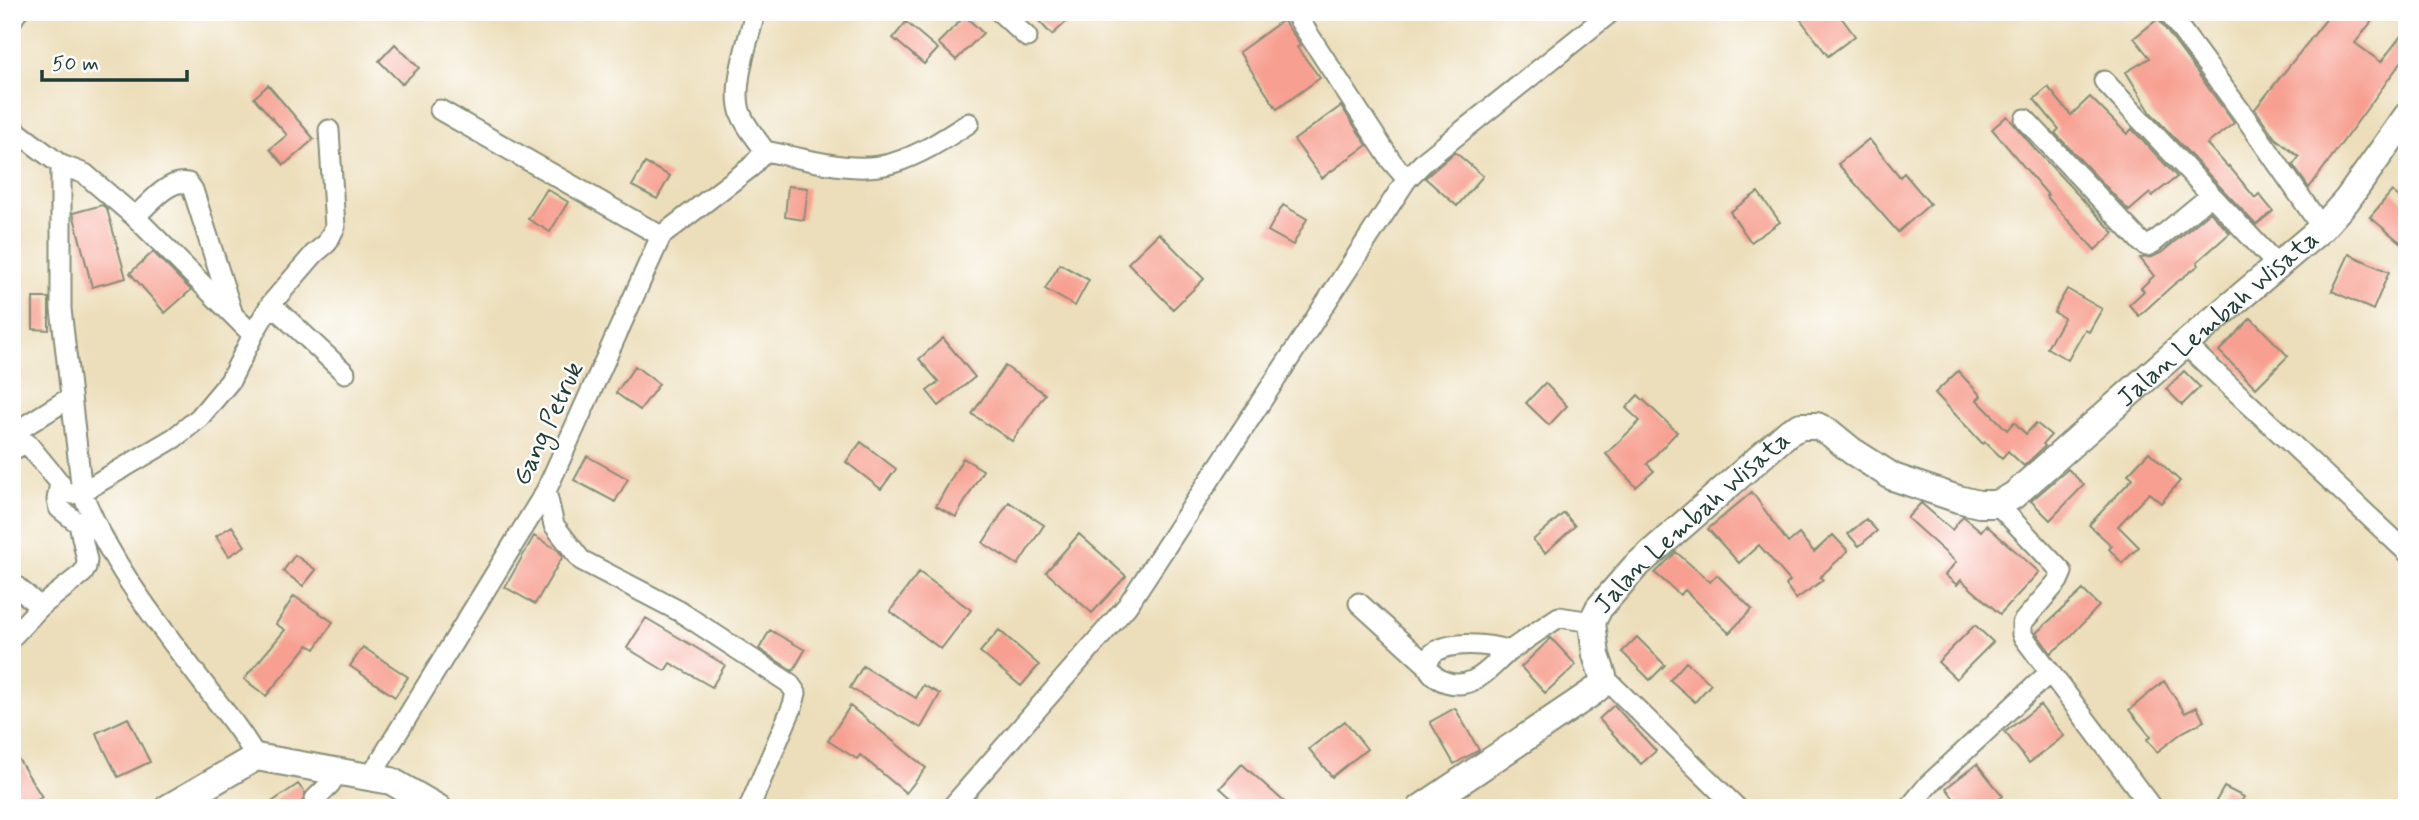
<svg xmlns="http://www.w3.org/2000/svg" width="2419" height="820" font-family="Mynerve,sans-serif">
<style>
.building{fill:#f7a092}
.lines{fill:none;stroke-linecap:round;stroke-linejoin:round}
.street-casing{stroke:#868e77;stroke-width:23}
.secondary-casing{stroke:#868e77;stroke-width:30}
.street{stroke:#fff;stroke-width:19}
.secondary{stroke:#fff;stroke-width:26}
.labels{text-anchor:middle;stroke-width:5;stroke-linejoin:round;paint-order:stroke}
.street-label{font-size:26px;fill:#1f3d34;stroke:#fff}
</style>
<rect width="100%" height="100%" fill="#fff"/>
<filter id="ink" filterUnits="userSpaceOnUse"><feTurbulence type="fractalNoise" baseFrequency=".0143" numOctaves="2"/><feDisplacementMap in="SourceGraphic" scale="14" xChannelSelector="R" yChannelSelector="G"/><feConvolveMatrix kernelMatrix="1 2 1 2 8 2 1 2 1" color-interpolation-filters="sRGB"/></filter>
<filter id="wash" filterUnits="userSpaceOnUse"><feTurbulence type="fractalNoise" baseFrequency=".00686" numOctaves="4" result="noise"/><feDisplacementMap in="SourceGraphic" scale="28" xChannelSelector="R" yChannelSelector="G"/><feGaussianBlur stdDeviation="1.57" result="paint"/><feColorMatrix in="noise" values="0 0 0 0 0 0 0 0 0 0 0 0 0 0 0 0 0 1.4 0 .05"/><feComposite in="paint" operator="in"/></filter>
<g filter="url(#wash)">
<rect width="100%" height="100%" fill="#ecdeba"/>
<g id="blocks">
<!-- building -->
<path class="building" d="M1045,12H1077L1052,35L1037,19Z
M1795,12H1837L1855,36L1828,56Z
M2332,12H2379L2355,43L2381,62L2407,28V54L2309,188L2293,165L2299,157L2275,138L2255,109Z
M965,16L983,33L956,60L938,43Z
M2158,19L2234,123L2207,144L2228,167L2229,166L2255,198L2259,194L2273,211L2256,225L2151,113L2126,72L2150,58L2134,38Z
M1283,20L1301,45L1297,47L1320,78L1277,109L1239,52Z
M906,22L938,49L924,64L893,38Z
M395,44L419,68L402,84L379,61Z
M268,85L314,139L284,165L270,149L287,135L254,98Z
M2048,87L2071,115L2090,97L2127,134L2132,129L2177,177L2152,196L2150,193L2129,211L2055,133L2059,129L2034,99Z
M1341,106L1367,145L1322,178L1294,140Z
M2007,116L2035,149L2114,233L2095,250L2046,196L2048,195L1992,129Z
M1869,139L1900,177L1904,173L1930,204L1898,232L1838,164Z
M1455,152L1483,176L1457,206L1425,178Z
M645,163L670,176L657,199L632,186Z
M788,186L808,188L804,220L785,217Z
M547,189L568,202L550,232L528,219Z
M2392,191L2407,204V248L2370,217Z
M1758,192L1780,222L1751,242L1730,212Z
M102,205L107,209L126,278L92,287L73,213Z
M1283,205L1307,219L1293,245L1268,231Z
M2210,212L2230,233L2197,262L2199,265L2173,285L2139,316L2129,305L2144,291L2141,288L2154,276L2140,258L2152,257L2161,253Z
M1159,233L1204,279L1173,309L1128,263Z
M153,252L191,290L165,313L130,273Z
M2349,254L2389,272L2373,310L2332,291Z
M1060,264L1089,280L1075,306L1045,289Z
M2067,289L2102,309L2089,332L2085,330L2068,360L2047,348L2064,318L2054,312Z
M33,298H49V330L33,329Z
M2251,318L2288,356L2256,388L2219,351Z
M943,338L975,377L939,406L927,391L939,382L919,359Z
M635,366L659,384L640,410L616,393Z
M1005,366L1045,394L1012,441L972,414Z
M1958,371L1981,396L1977,400L2007,430L2014,422L2026,434L2036,423L2051,435L2043,444L2045,446L2024,466L2008,451L2002,458L1985,442L1983,444L1935,393Z
M2184,371L2200,387L2182,405L2166,389Z
M1545,383L1567,406L1549,425L1526,403Z
M1638,395L1677,432L1647,464L1654,471L1636,487L1606,454L1640,421L1626,408Z
M861,442L896,469L881,489L846,462Z
M2149,452L2180,481L2161,503L2149,493L2118,526L2139,547L2122,563L2109,549L2112,546L2089,525L2133,478L2128,474Z
M587,456L628,479L615,502L574,480Z
M963,458L983,470L956,517L936,506Z
M2068,469L2084,485L2050,520L2031,501Z
M1752,492L1788,543L1799,534L1814,552L1833,535L1848,551L1820,577L1823,580L1796,599L1786,585L1790,581L1759,545L1739,563L1708,529Z
M1009,502L1044,525L1018,565L983,543Z
M1921,503L1952,530L1963,516L1981,531L1986,525L2039,572L2000,614L1961,580L1957,585L1945,575L1956,562L1907,518Z
M1564,513L1575,526L1545,553L1533,540Z
M1866,519L1877,531L1859,546L1848,534Z
M232,526L245,546L229,556L216,536Z
M1079,534L1126,576L1092,613L1046,572Z
M534,536L558,550L563,556L535,604L505,587Z
M1676,552L1710,582L1717,575L1752,609L1729,633L1685,590L1680,595L1655,573Z
M295,555L316,570L303,586L283,571Z
M919,572L971,610L941,649L890,611Z
M2083,590L2099,606L2068,639L2051,653L2036,633Z
M294,596L333,622L315,649L308,645L266,696L244,679L285,630L276,624Z
M646,618L725,665L712,687L670,663L665,671L627,648Z
M1975,625L1993,642L1956,679L1938,662Z
M770,630L805,650L793,671L759,649Z
M999,630L1039,665L1021,686L980,652Z
M1637,637L1665,665L1650,680L1622,652Z
M1551,638L1576,665L1545,693L1521,667Z
M363,647L408,677L395,697L350,666Z
M1686,662L1711,684L1695,702L1670,680Z
M863,666L916,698L923,685L940,694L921,728L850,688Z
M2164,681L2185,713L2197,707L2204,721L2183,732L2157,752L2147,739L2151,737L2129,710Z
M1614,705L1656,751L1641,764L1599,719Z
M2040,705L2064,736L2029,763L2005,732Z
M850,706L926,768L906,793L860,755L857,759L828,741Z
M1455,708L1479,750L1454,764L1430,722Z
M128,718L150,762L118,777L96,733Z
M1345,721L1367,749L1332,777L1309,749Z
M12,749L42,797L25,808H12Z
M1242,764L1291,808H1242L1220,788Z
M1977,764L2003,796L1988,808H1961L1946,788Z
M298,784L305,793L303,801L293,808H263Z
M2224,787L2244,797L2238,808H2212Z"/>
</g>
</g>
<g filter="url(#ink)">
<use href="#blocks" fill-opacity="0" stroke="#868e77" stroke-width="2"/>
<g class="lines">
<defs>
<path id="street" d="M1000,12L1027,37
M1294,12L1392,162L1407,179
M2168,12L2248,121L2322,228
M12,20L17,12
M2104,81L2279,267
M440,110L661,236
M2025,119L2141,242L2147,246L2153,243L2210,196
M12,128L61,165V309L82,492C109,563 160,626 206,687C223,710 242,731 256,757
M765,151C804,158 853,175 893,163C920,155 946,138 969,123
M61,165L85,174L135,217C149,204 168,179 188,183L193,190L232,312
M135,217L253,335
M271,304L345,373
M2185,344L2407,552
M12,434L71,397
M12,450L27,443L60,483L57,500L59,508L79,524
M59,489L72,494L82,492L174,438L199,418L230,381L256,329L271,304L314,254L327,243L335,227L329,130
M546,491L554,525L581,560L679,611L789,683L796,693L793,705L749,808
M1997,504L2062,572L2058,581L2022,623V635L2152,808
M12,583L40,607L83,573L86,567L87,560L79,524L93,519
M1359,603L1427,665C1434,682 1456,689 1474,680C1487,674 1497,661 1508,652C1525,640 1542,628 1559,617L1592,622
M12,637L40,607
M1427,665L1432,654C1450,640 1489,644 1510,651
M1603,676L1737,808
M371,776L546,491L661,236L751,167L765,151C757,139 746,127 741,114C731,86 749,40 755,12
M318,808L315,799L330,784L339,770
M951,808L1127,606L1407,179L1426,160L1611,12
M1909,808L1928,785L2050,672"/>
<g id="secondary">
<path d="M168,808L256,757L391,781L438,808"/>
<path id="s1" d="M1421,808L1593,692L1601,685L1603,676L1596,655L1592,622L1599,608L1635,567L1789,432L1801,426H1817L1830,433L1852,451L1893,477L1958,499L1979,504H1997L2013,496L2185,344L2322,228L2347,200L2407,116"/>
</g>
</defs>
<!-- street casing -->
<use href="#street" class="street-casing"/>
<!-- secondary casing -->
<use href="#secondary" class="secondary-casing"/>
<!-- street -->
<use href="#street" class="street"/>
<!-- secondary -->
<use href="#secondary" class="secondary"/>
</g>
</g>
<g class="labels">
<!-- street labels -->
<g class="street-label">
<text dy="9" stroke="none"><textPath href="#s1" startOffset="1076">Jalan Lembah Wisata</textPath></text>
<text transform="translate(547 423) rotate(-65)" y="9">Gang Petruk</text>
<text dy="9" stroke="none"><textPath href="#s1" startOffset="425">Jalan Lembah Wisata</textPath></text>
</g>
</g>
<!-- margin -->
<rect width="2419" height="820" fill="none" stroke="#fff" stroke-width="42"/>
<!-- scale -->
<path d="M42 70v10h145v-10" fill="none" stroke="#1f3d34" stroke-width="3.5"/>
<text x="52" y="70" font-size="21" fill="#1f3d34" stroke="#ffffff" stroke-width="5" paint-order="stroke">50 m</text>
</svg>
